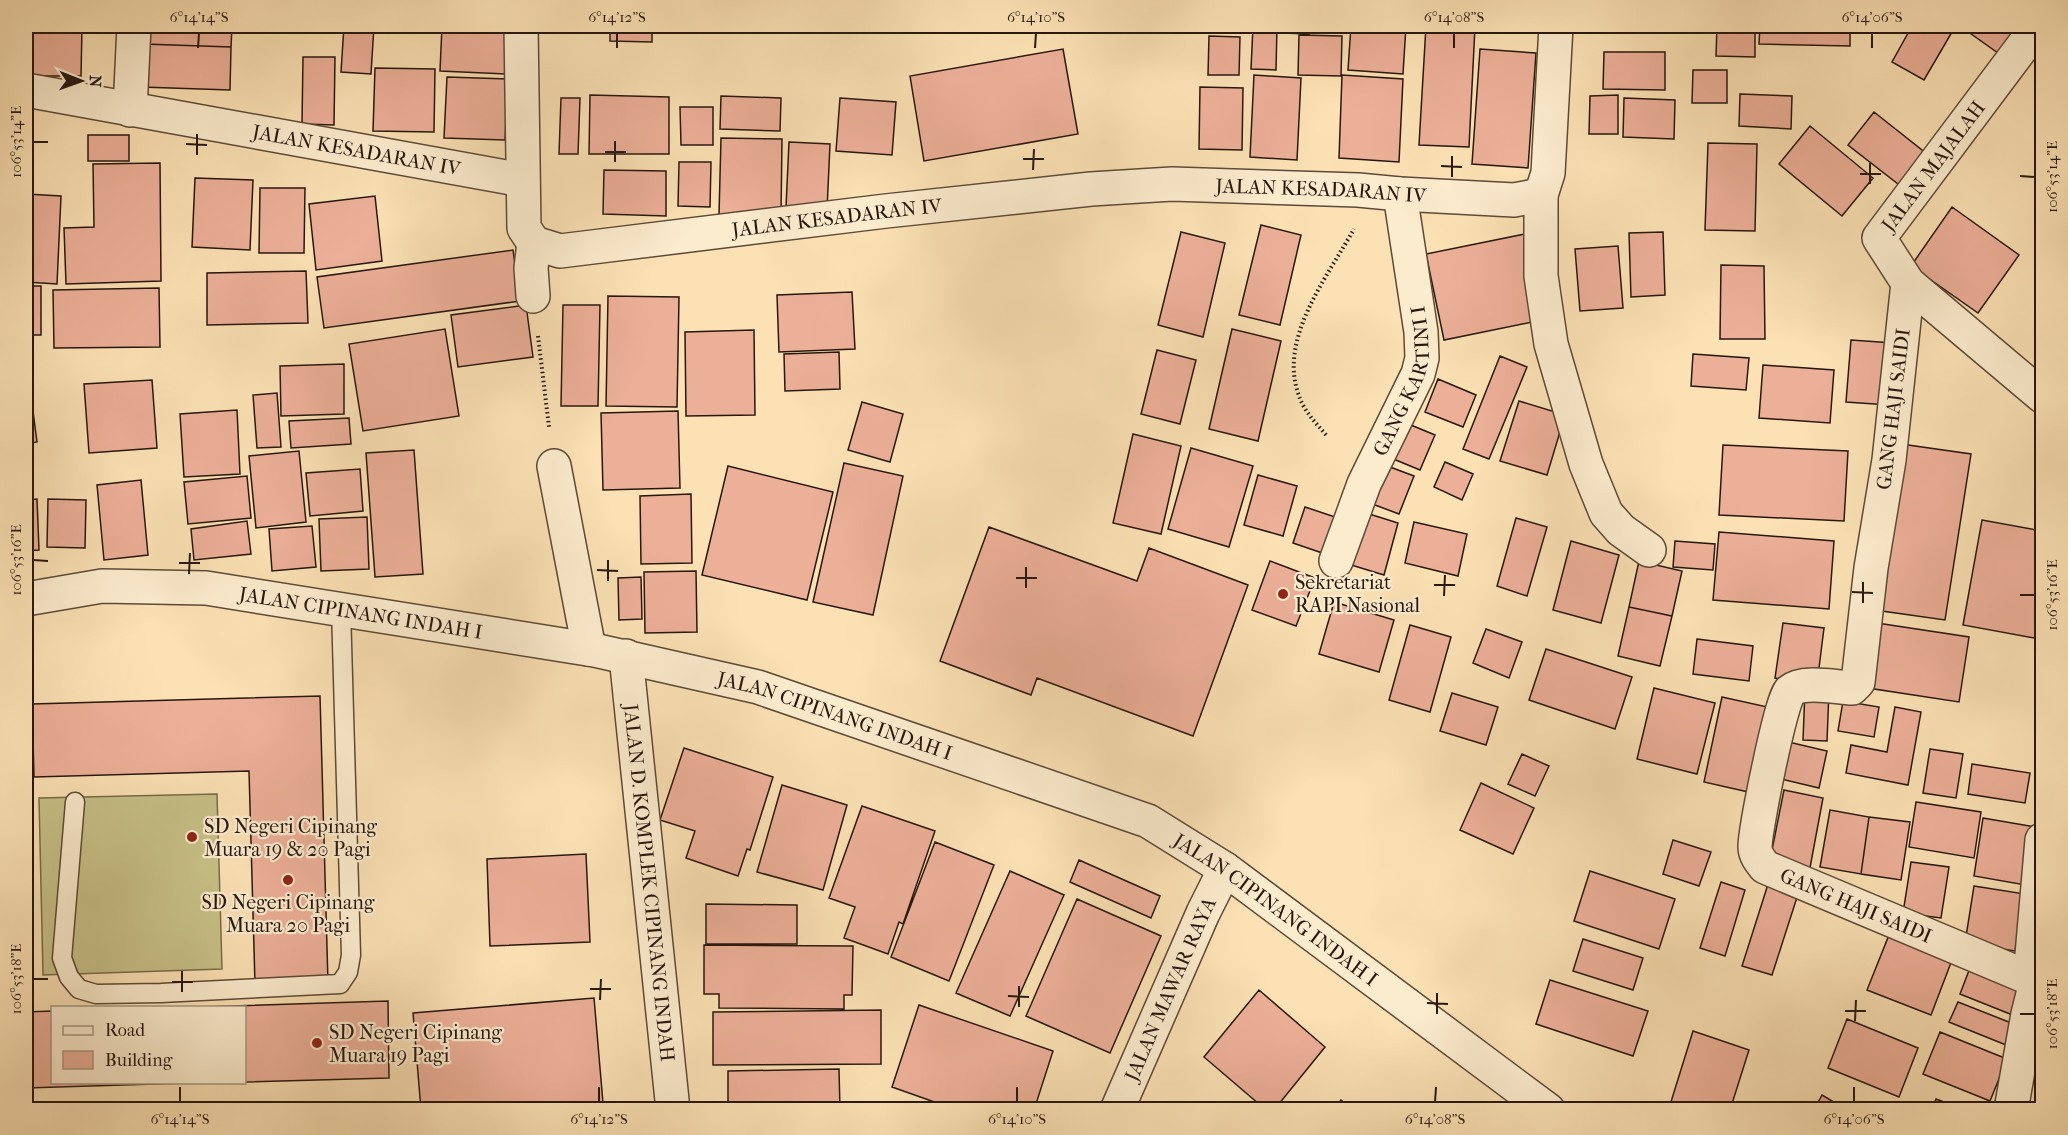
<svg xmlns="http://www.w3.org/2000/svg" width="2068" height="1135" font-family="'IM FELL French Canon',serif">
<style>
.garden{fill:#c7c087;stroke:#776c4a;stroke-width:1.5}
.building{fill:#ecaf98;stroke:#27170e;stroke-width:1.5}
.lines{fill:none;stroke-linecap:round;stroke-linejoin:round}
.service-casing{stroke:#5c4a38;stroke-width:21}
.minor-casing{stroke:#5c4a38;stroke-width:36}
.tertiary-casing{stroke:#5c4a38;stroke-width:36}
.path{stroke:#27170e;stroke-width:4;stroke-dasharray:1.5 3;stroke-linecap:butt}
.service{stroke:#fcecce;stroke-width:18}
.minor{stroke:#fcecce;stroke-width:33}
.tertiary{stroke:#fcecce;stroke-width:33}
.ticks{fill:none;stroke:#27170e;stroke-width:2}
.poi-dot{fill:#8f2418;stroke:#fcecce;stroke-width:2}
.labels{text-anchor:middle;stroke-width:4.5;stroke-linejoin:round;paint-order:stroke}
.street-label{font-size:20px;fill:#27170e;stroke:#fcecce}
.poi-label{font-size:20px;fill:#27170e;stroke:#fcecce;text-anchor:start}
.neatline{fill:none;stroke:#27170e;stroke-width:2}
.ticks-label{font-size:15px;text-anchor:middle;fill:#27170e}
</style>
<rect width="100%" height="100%" fill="#fbe1b4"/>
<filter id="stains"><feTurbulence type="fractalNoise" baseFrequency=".00333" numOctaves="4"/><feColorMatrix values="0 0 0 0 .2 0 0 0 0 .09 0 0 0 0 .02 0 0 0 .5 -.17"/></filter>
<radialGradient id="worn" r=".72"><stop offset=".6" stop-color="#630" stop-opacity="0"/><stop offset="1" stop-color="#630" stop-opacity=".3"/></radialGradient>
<!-- garden -->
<path class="garden" d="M217,794L222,969L43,975L39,798Z"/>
<!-- building -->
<path class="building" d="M26,26L82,27L81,76H26Z
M144,26H232L231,47L143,44Z
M344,26H374L371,74L341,72Z
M442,26H508L506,74L440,71Z
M610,26H652V42L610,41Z
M1214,26H1251L1250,30L1214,29Z
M1253,26H1277L1276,70L1251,69Z
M1284,26H1310L1309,34L1283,33Z
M1351,26H1406L1403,74L1348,70Z
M1426,26L1475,27L1469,147L1419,145Z
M1634,26H1699V33L1634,32Z
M1717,26H1755V57L1716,56Z
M1760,26H1850V46L1759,44Z
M1912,26H1940L1952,32L1924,80L1892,62Z
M1960,26H2028L2005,58Z
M1299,35L1342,36L1341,76L1298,75Z
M1209,36L1240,37L1239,75H1208Z
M143,44L231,47L230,90L141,87Z
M1063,49L1078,134L924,161L910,76Z
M1480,49L1536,53L1528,168L1472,164Z
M1604,52H1665V90L1603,89Z
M303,57H335L334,125L302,124Z
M375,68L435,69L434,132L373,131Z
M1693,70H1727V103H1692Z
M1254,75L1301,78L1297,160L1250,157Z
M1342,75L1403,79L1399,162L1339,158Z
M447,77L508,79L505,140L444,138Z
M1200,87L1243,88L1242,150L1199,149Z
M1740,94L1792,96L1791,129L1739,126Z
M590,95L669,97V154H589Z
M1618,95V134H1589L1590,96Z
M721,96L781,98L780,131L720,129Z
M561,98H580L578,154H559Z
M840,98L896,102L892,155L836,151Z
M1624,98L1675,100L1674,139L1623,137Z
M680,107H713V145H681Z
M1874,112L1932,158L1907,191L1848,145Z
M1810,126L1873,178L1842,216L1779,164Z
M88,135H129V161H88Z
M721,138L782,139L781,216L719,215Z
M789,142L830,144L827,210L786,207Z
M1708,143L1757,144L1755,231L1705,230Z
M679,162H711L710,207L678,206Z
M160,163L161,281L66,284L64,228L94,227L93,164Z
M604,170L666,171V216L603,214Z
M195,178L253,180L250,250L192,247Z
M260,188H305L304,253H259Z
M26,194L61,196L57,284L26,282Z
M375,196L382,261L316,270L309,204Z
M1952,207L2019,255L1978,313L1911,266Z
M1261,225L1301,235L1280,325L1239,315Z
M1181,232L1225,243L1203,337L1158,325Z
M1663,232L1665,295L1631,297L1629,233Z
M1525,234L1542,320L1444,340L1426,254Z
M1618,246L1623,308L1580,311L1575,249Z
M513,250L520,301L324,328L317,277Z
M1721,265L1764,266L1765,339H1720Z
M306,271L308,323L207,325V273Z
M26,286H41V335H26Z
M159,288L160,347L54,348L53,290Z
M852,292L855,349L779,352L777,295Z
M608,296L679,297L677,407L606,406Z
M526,305L533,357L458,367L451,315Z
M563,305H600L598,406H561Z
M445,329L459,416L363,431L349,344Z
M1232,329L1281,341L1258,441L1209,429Z
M754,330L755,415L686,416L685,332Z
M1851,340L1893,343L1889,405L1846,402Z
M1157,350L1196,360L1180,424L1141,414Z
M839,352L840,389L785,391L784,354Z
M1693,354L1749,358L1746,390L1691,386Z
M1500,356L1527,367L1489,459L1463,449Z
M26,357L37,442L26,444Z
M344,364V414L281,416L280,366Z
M1763,365L1834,370L1830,423L1759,418Z
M1438,379L1476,395L1463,427L1425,412Z
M152,380L157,448L89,453L84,384Z
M277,393L281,447L257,448L253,395Z
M1519,401L1565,415L1547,475L1500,461Z
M862,402L903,414L890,462L848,450Z
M237,410L240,474L184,477L180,414Z
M678,411L680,488L603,490L601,413Z
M349,418L351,444L291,448L289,421Z
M1406,423L1435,435L1420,470L1391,458Z
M1133,434L1181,446L1161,534L1113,523Z
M1901,444L1971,454L1945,620L1875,610Z
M1723,445L1848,451L1844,521L1719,515Z
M1191,448L1253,466L1229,547L1168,529Z
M414,450L423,574L375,577L366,453Z
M299,451L306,522L256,528L249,456Z
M1445,462L1473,474L1462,500L1434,487Z
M844,463L903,476L873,615L813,602Z
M1382,464L1414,476L1399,514L1367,502Z
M728,466L833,492L807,600L702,575Z
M360,469L363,511L310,516L306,473Z
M1258,475L1297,486L1283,536L1244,525Z
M247,476L251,518L188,524L184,482Z
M141,480L148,555L104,560L97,485Z
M691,494L692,563L641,564L640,496Z
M37,499L39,550L26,551V500Z
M48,499L86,500L85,548L47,547Z
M1305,507L1344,520L1331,556L1293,543Z
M1363,512L1398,523L1384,575L1348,564Z
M367,517L369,569L321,571L319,519Z
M1516,518L1547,527L1527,596L1497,586Z
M1982,520L2042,531V628L2040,639L1963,625Z
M247,521L251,554L194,560L191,529Z
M1414,522L1467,534L1458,576L1405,563Z
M312,526L316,567L272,571L269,529Z
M989,527L1137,581L1149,548L1248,585L1193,736L1037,678L1031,695L940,661Z
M1719,532L1834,541L1829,609L1713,600Z
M1571,541L1619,555L1601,623L1553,610Z
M1675,541L1715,544L1713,570L1673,567Z
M1270,561L1315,578L1296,626L1252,610Z
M1639,561L1682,571L1672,616L1629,607Z
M696,571L697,632L645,633L644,572Z
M641,577L642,619L619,620L618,578Z
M1334,602L1394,620L1379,672L1319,654Z
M1629,607L1672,616L1660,666L1618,656Z
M1783,623L1824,628L1817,684L1775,678Z
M1877,623L1969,637L1959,702L1868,688Z
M1410,625L1451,637L1430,712L1389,700Z
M1486,629L1522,642L1509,678L1473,663Z
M1697,639L1753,646L1749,681L1693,674Z
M1546,649L1632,677L1615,729L1529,700Z
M1654,688L1715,703L1697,774L1637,759Z
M1805,690L1829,691L1827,741L1803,740Z
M1452,693L1498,707L1486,745L1440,731Z
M320,696L328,983L255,984L249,771L34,777L32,704Z
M1722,697L1772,708L1753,793L1704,782Z
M1843,701L1879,707L1874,737L1838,731Z
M1895,707L1921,712L1908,785L1846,773L1851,745L1887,752Z
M1780,740L1827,751L1819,788L1773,777Z
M684,748L773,777L750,850L747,849L738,876L686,858L695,831L660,820Z
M1930,749L1963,754L1956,798L1923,793Z
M1522,754L1549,766L1535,796L1508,784Z
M1972,764L2030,773L2025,803L1968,794Z
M1481,783L1534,808L1513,854L1460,830Z
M782,785L847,805L823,890L757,872Z
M1784,790L1823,798L1809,873L1769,865Z
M1916,802L1981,812L1974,858L1909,847Z
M862,806L935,831L903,924L899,922L888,954L844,938L855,907L829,898Z
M1830,810L1869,817L1861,874L1820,867Z
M27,811L28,876H26V812Z
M1869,817L1910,822L1901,880L1861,874Z
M1983,818L2041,828L2031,886L1974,876Z
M1673,840L1711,852L1699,886L1663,874Z
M935,842L994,865L949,981L891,957Z
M586,854L590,942L490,946L487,859Z
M1079,860L1160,896L1151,918L1070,882Z
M1911,862L1949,867L1941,918L1903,913Z
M1010,871L1064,895L1010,1016L956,993Z
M1590,871L1675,899L1659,949L1574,921Z
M1770,878L1800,888L1772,975L1742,966Z
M1721,882L1745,890L1725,956L1700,948Z
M1974,886L2025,894L2015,951L1965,943Z
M1077,899L1161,936L1110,1053L1026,1016Z
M706,904L797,905V944H706Z
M1889,935L1952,960L1931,1015L1867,990Z
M1583,939L1643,958L1633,990L1573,971Z
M704,945L853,946L852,995H844V1009L719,1008V994H704Z
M1973,960L2028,982L2015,1016L1960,994Z
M1550,980L1648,1011L1633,1056L1536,1024Z
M1259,990L1325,1047L1274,1110H1266L1204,1057Z
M594,998L603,1103L529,1110H421L413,1013Z
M388,1001L389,1078L244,1082V1008H168Z
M1958,1002L2019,1026L2011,1047L1949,1022Z
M919,1005L1053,1051L1034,1110H957L892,1087Z
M881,1010V1064L713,1065V1012Z
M52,1011V1082H221L26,1088V1012Z
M1847,1019L1918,1048L1899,1097L1828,1068Z
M1693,1031L1749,1050L1730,1110H1685L1670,1105Z
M1940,1032L2007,1059L1990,1101L1923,1074Z
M839,1069L840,1110H728V1071Z
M1822,1095L1847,1110H1814Z
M1936,1099L1966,1110H1932Z
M1341,1100L1353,1110H1333Z"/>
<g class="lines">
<defs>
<path id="service" d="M75,802L62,958L69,977L79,989L96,994L161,993L340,984L348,972L351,955L341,609"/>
<g id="minor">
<path id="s1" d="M521,26L524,228L534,243L560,251L886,211L1091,189L1172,184L1358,190L1400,194L1514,200L1541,195"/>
<path d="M1556,26L1548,173L1541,195V276L1551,344L1586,464L1606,513L1621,530L1649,550"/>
<path d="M2038,26L1879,238L1908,283L2042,396"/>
<path id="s2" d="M26,90L522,180"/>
<path d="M130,110L134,26"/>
<path id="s3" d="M1908,283L1889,460L1871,568L1858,682L1852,688C1835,687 1803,680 1790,691C1781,699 1755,830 1755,847C1755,855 1761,862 1765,867L2034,980L2035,986L2028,1014L2011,1110"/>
<path d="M533,296L531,268L534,243"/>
<path d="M554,466L589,649"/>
<path id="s4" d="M1336,561L1364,484L1418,374L1422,358L1421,332L1400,194"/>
<path id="s5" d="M626,656L673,1110"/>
<path d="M2030,978L2042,840"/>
<path id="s6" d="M1117,1110L1203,913L1225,869"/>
</g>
<g id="tertiary">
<path id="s7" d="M26,599L102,586L206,588L594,650L758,687L1148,821L1225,869L1548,1110"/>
</g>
</defs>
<!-- service casing -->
<use href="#service" class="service-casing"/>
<!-- minor casing -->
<use href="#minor" class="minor-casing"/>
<!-- tertiary casing -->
<use href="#tertiary" class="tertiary-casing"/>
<!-- path -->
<path class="path" d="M538,336L549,427
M1326,435C1315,422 1303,410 1298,393C1279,337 1328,276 1354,229"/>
<!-- service -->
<use href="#service" class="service"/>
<!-- minor -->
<use href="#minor" class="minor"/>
<!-- tertiary -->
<use href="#tertiary" class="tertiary"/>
</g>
<!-- ticks -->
<path class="ticks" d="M198,48L199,33M617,48V33M1035,48L1036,33M1454,48V33M1872,48V33M33,142H48M186,144L207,145M605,152H626M197,155V134M1023,159H1044M615,162V141M1441,166L1462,167M1033,170L1034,149M1860,174H1881M2020,176L2035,177M1452,177V156M1870,184V163M33,560L48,561M179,563H200M597,570L618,571M189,574L190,553M1016,578H1037M608,581V560M1434,585H1455M1026,588V567M1852,592L1873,593M2020,595H2035M1444,596L1445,575M1863,603V582M33,979H48M172,982H193M590,989H611M182,992V971M1008,996L1029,997M600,1000L601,979M1427,1003L1448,1004M1019,1007V986M1845,1011H1866M1437,1014V993M2020,1014H2035M1855,1021L1856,1000M180,1102V1087M599,1102V1087M1017,1102V1087M1435,1102L1436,1087M1854,1102V1087"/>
<!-- markers -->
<g class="poi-dot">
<circle cx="1283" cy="594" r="6"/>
<circle cx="192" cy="837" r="6"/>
<circle cx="288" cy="880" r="6"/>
<circle cx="317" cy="1043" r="6"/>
</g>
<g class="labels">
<!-- street labels -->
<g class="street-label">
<text dy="7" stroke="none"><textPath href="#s2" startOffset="336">JALAN KESADARAN IV</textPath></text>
<text transform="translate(1933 166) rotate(-53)" y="7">JALAN MAJALAH</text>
<text dy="7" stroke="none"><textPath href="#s1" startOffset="1012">JALAN KESADARAN IV</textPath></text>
<text dy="7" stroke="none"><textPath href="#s1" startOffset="526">JALAN KESADARAN IV</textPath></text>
<text dy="7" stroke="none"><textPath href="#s4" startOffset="194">GANG KARTINI I</textPath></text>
<text transform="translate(1893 409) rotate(-83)" y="7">GANG HAJI SAIDI</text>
<text dy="7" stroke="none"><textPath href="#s7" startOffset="338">JALAN CIPINANG INDAH I</textPath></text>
<text dy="7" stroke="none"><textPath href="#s7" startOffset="824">JALAN CIPINANG INDAH I</textPath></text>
<text dy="7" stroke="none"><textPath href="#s5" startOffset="228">JALAN D. KOMPLEK CIPINANG INDAH</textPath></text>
<text dy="7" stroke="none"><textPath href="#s3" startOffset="756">GANG HAJI SAIDI</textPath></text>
<text dy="7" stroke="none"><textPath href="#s7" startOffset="1310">JALAN CIPINANG INDAH I</textPath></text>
<text dy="7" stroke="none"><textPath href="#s6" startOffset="132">JALAN MAWAR RAYA</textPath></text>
</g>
<!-- poi labels -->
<g class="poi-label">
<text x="1295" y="589">Sekretariat<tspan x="1295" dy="23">RAPI Nasional</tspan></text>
<text x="204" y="833">SD Negeri Cipinang<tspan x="204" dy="23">Muara 19 &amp; 20 Pagi</tspan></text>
<text x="288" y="909" text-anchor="middle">SD Negeri Cipinang<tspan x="288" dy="23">Muara 20 Pagi</tspan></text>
<text x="329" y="1039">SD Negeri Cipinang<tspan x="329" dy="23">Muara 19 Pagi</tspan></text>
</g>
</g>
<!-- margin -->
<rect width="2068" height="1135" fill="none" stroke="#fbe1b4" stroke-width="66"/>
<!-- legend -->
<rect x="51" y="1006" width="195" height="78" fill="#fcecce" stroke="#a79781" stroke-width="1.5"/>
<rect x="63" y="1026" width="30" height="9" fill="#fcecce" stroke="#a79781" stroke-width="1.5"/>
<text x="105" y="1036" font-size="18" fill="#27170e">Road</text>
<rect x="63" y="1051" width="30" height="18" fill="#ecaf98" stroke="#a79781" stroke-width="1.5"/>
<text x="105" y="1066" font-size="18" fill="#27170e">Building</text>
<!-- north arrow -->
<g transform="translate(81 81) rotate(91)" stroke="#fcecce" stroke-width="4.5" paint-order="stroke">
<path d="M0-4.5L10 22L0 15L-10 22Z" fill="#27170e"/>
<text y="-9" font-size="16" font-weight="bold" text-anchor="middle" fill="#27170e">N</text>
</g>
<rect x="33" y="33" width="2002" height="1069" class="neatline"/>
<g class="ticks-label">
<text x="199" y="22">6°14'14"S</text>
<text x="617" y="22">6°14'12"S</text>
<text x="1036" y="22">6°14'10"S</text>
<text x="1454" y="22">6°14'08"S</text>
<text x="1872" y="22">6°14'06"S</text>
<text transform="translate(16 142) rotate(-90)" y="5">106°53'14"E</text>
<text transform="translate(2052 177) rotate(-90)" y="5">106°53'14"E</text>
<text transform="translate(16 560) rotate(-90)" y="5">106°53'16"E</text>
<text transform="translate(2052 595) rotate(-90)" y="5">106°53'16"E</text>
<text transform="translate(16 979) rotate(-90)" y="5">106°53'18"E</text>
<text transform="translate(2052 1014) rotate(-90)" y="5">106°53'18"E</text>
<text x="180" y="1124">6°14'14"S</text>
<text x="599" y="1124">6°14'12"S</text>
<text x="1017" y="1124">6°14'10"S</text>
<text x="1435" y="1124">6°14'08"S</text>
<text x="1854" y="1124">6°14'06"S</text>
</g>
<rect width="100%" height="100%" filter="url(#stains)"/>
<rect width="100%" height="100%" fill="url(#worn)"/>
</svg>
